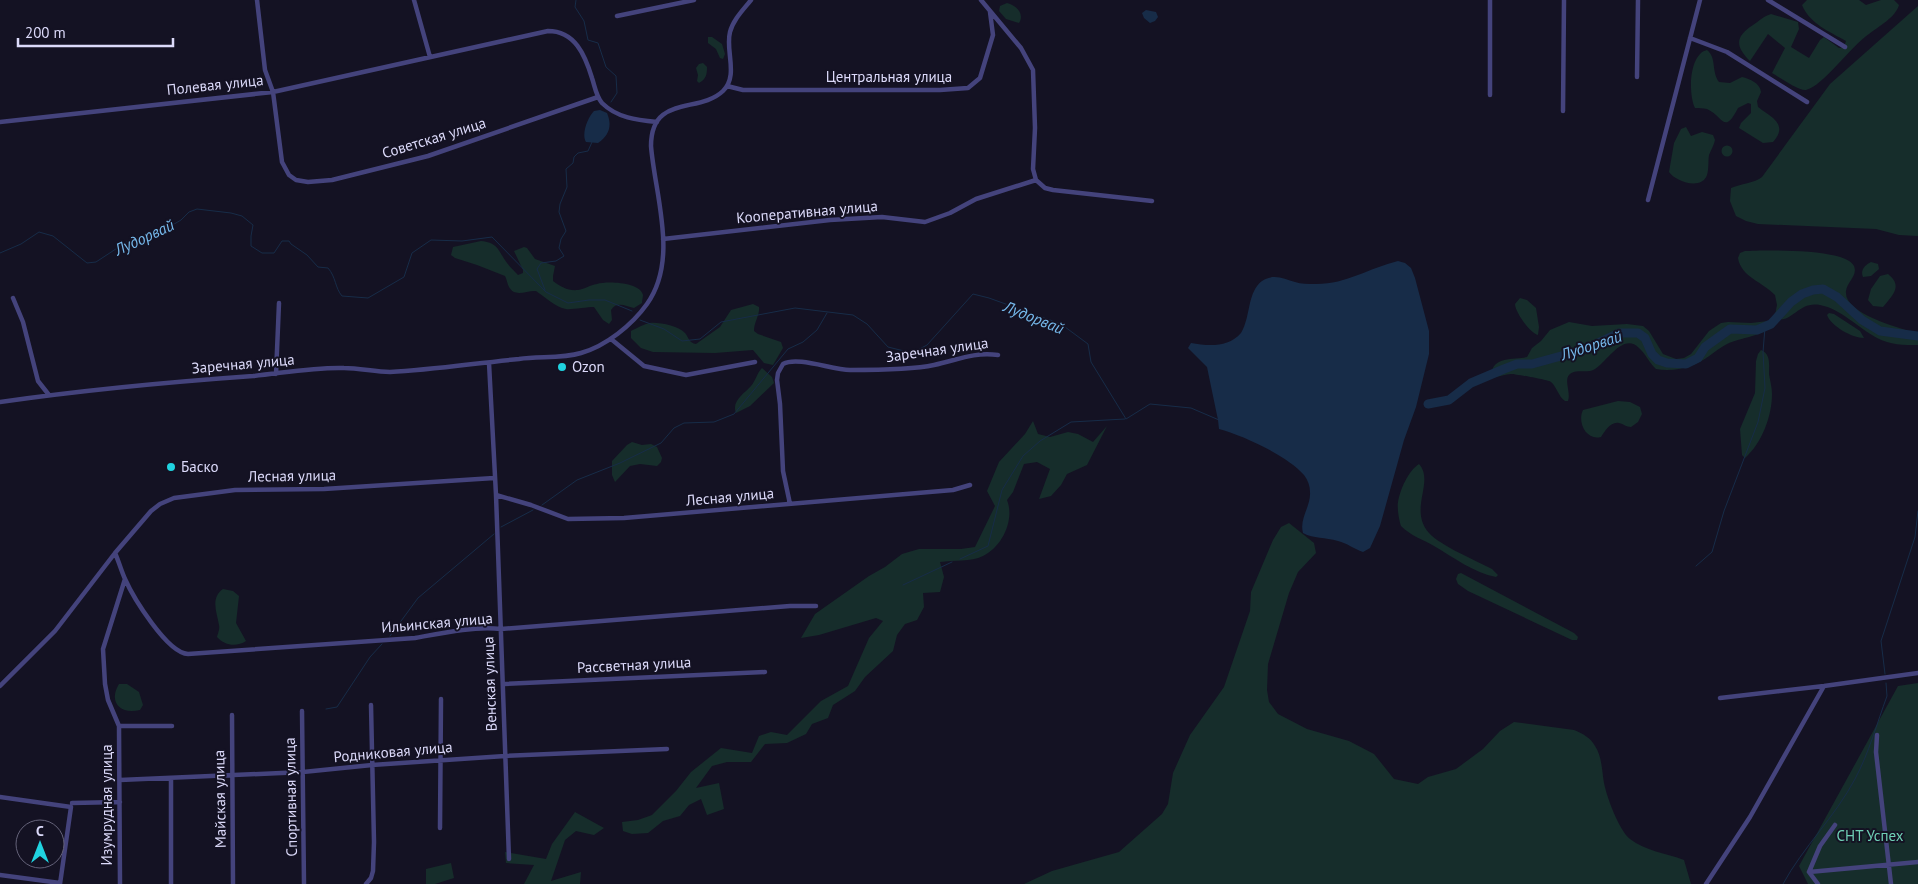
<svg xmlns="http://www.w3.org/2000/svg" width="1918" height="884" font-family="'PT Sans',sans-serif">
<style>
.green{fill:#162d2b}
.water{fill:#172c48}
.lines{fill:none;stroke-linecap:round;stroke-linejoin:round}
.stream{stroke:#172c48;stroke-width:1}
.river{stroke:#172c48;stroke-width:9}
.street{stroke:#44437c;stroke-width:4.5}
.poi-dot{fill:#20d3e0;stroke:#141223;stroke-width:2}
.labels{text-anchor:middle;stroke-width:4;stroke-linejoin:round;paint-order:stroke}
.street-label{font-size:15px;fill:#dcdafa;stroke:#141223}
.poi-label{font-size:15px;fill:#dcdafa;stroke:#141223;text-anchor:start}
.park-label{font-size:15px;fill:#6fd0b5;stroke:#141223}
.water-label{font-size:16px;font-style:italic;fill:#76b9ec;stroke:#141223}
</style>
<rect width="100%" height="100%" fill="#141223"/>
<!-- green -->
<path class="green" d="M1807,0H1859L1866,5L1881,0H1894L1899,5C1895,18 1879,26 1869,34C1851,46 1823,86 1806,90C1799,91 1779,77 1772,73L1785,48L1768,34L1750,61C1735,46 1735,37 1753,25C1759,21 1764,16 1771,14L1798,22L1799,29L1791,47L1809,58L1820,40L1824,37L1839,48L1844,47L1846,41C1830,32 1809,23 1802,5Z
M1007,3C1016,5 1025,14 1019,23L1006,19L999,11L1000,6Z
M1918,6V236L1899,235L1876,229L1758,224L1746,221L1736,216L1730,201L1731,188C1740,184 1755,183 1762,177L1830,84Z
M708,37H712L722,44L725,54L723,59L720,58L716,49L708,43Z
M1707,50C1717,58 1711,71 1719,82L1730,83L1742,77C1750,79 1760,83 1761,92L1757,101L1758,107C1771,117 1789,124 1773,142L1763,143L1739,128L1741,123L1751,113V104L1748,103L1738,108C1724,135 1724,117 1707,109C1703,108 1699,108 1695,108C1688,94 1689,54 1707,50Z
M703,63L707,67C707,75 706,79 699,83L697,81L698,75L696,68L699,64Z
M1686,127L1691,136L1702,132L1713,135L1715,140C1714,145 1711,150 1709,155C1708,161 1709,169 1707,175C1701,191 1675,181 1669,172L1674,143L1681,129Z
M1721.5 151a5.5 5.5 0 1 1 11 0a5.5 5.5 0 1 1-11 0Z
M481,241C499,243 498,251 507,263C510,267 514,271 518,275L523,273V270L514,251L524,247L527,248L535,259L555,266L553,276V281C561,287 568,291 578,290C585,289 590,285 597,284C607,281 640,282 643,295C643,297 642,300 642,303L634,308C625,306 617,301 611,310L612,320L609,324L603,320L594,307C587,307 570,310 566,309C555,307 545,297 536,291C527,290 515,298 509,287C507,283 507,280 505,276L477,265L455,258L451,255L453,247Z
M1745,251C1764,250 1846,248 1854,266C1858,276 1847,282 1846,291C1843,314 1898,327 1915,333L1918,332V345C1904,345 1890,345 1877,338C1857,327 1841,309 1820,305C1799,301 1793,322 1778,319L1775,315L1777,305L1775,295C1763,282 1741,277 1738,258L1740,253Z
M1871,262L1878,264L1879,269L1871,276L1863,277C1860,270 1865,265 1871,262Z
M1888,274C1903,286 1893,295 1883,307L1873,306L1868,300L1871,289L1880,276Z
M1520,298L1527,300L1536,308L1539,327L1538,335C1530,333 1515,312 1515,304Z
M753,304L759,307C760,315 754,322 754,331L758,334L781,342L783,348L773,365L764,363L753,350L715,353L653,352L641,348L631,338V331C637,328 644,324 650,323C659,322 679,326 685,333C689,338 689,343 696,344L720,327L731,310Z
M1829,313L1834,314L1860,331L1864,338C1852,338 1831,326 1827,315Z
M1768,321L1773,324C1763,337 1741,337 1727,344C1714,351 1704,362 1690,366C1679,370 1667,371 1656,369C1649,363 1646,354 1639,348C1623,332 1607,362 1595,369C1588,374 1575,368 1569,375C1564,381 1571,393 1568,401H1565C1558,396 1557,387 1551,382C1549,380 1515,374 1511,374C1504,374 1499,378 1492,376C1490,356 1515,360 1527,357L1532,348L1541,341L1550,330L1569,322L1592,326L1627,324L1643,326L1649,331L1663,354L1676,359L1684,358L1691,354L1709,331L1721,323L1728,322L1751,323Z
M1761,350C1771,354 1769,365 1769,374C1770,381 1772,387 1772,394C1772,416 1762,443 1745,458L1742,455L1740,429L1755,393L1756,361L1758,354Z
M762,368L772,377L774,383L750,406L736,413C731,401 745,393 751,386C756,380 757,373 762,368Z
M1618,401L1630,402L1640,407L1642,414L1638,422L1631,427C1626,427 1624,424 1619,423C1611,421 1605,431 1601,437C1586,441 1577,422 1583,410Z
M1033,421L1038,434L1050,437L1068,432L1078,434L1093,442L1107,426L1087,465L1067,474L1061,485L1051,496L1039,499L1050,469L1037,462L1024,464L1013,492L1007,500C1015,520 1002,547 983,556C971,562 953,560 940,562L944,577L940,592L923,593L924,607L917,620L905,624L897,635L893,651L865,677L855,691L833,705L828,718L812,724L806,734L787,743L765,744L751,762H727L712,766L696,788L719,783L724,809L707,815L701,799L689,805L680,816L663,821L648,833L632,834L623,831L622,822L638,820L652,815L676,791L691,772L721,748L752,753L759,736L771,732L787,735L821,701L848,686L869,638L883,621L876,618L819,635L801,638L815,614L869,576L885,567L902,554L919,549H961L975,547L995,506L987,491L999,462L1025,434Z
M632,442L642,445L651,444L657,447L662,458L661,462L657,466L640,464L630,466L615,482L612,475V461L627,445Z
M1419,464C1435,482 1408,509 1429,533C1441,546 1475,560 1492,569L1498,575L1496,577C1474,573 1453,557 1434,546C1422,539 1411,536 1401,526C1399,520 1397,508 1398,502C1400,490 1408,471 1419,464Z
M1289,523L1314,543L1316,553L1298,572L1289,593L1268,664L1267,690L1269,702L1278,714L1307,729L1349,741L1374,754L1394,779L1418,784L1428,777L1456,769L1483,749L1500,731L1514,722L1574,730C1582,733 1591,738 1595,746C1602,756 1602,772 1604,783C1607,798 1619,830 1630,839C1645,851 1666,853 1684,860L1691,884H1024L1052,871L1119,852L1162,814L1168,804L1173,773L1190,735L1224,687L1250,611L1251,592L1273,540L1281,527Z
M1461,573L1574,633L1578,637L1577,640H1572L1468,591L1458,584L1456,579L1458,574Z
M223,589L233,591L239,596L236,623L246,641C237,647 225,646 217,637C218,633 220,629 219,625C217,613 210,598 223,589Z
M1918,683V884H1808L1799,866L1898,686Z
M119,684H127L139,692L143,705L140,710C120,715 108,702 119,684Z
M575,812L604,828L594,835L576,831L565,840L551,881L581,872L580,884H524L534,865L506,863L505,852L546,859L552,844Z
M451,863L454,878L435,884H426V869Z"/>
<!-- water -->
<path class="water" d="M1146,10L1156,12L1158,17L1155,21L1150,23L1144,18L1142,13Z
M600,110L607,113C612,125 610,135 598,143L586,142C581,134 588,117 594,111Z
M1398,261L1405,263L1411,268L1415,278L1429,331V354L1416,407L1404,440L1380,526L1370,548L1363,552C1354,549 1347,543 1338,541C1325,537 1314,539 1303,533C1299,518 1311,507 1310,492C1310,486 1308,480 1304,475C1288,456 1242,435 1219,429L1218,420L1207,367L1188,348L1191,343C1208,346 1228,348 1241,333C1246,325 1248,312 1250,303C1252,295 1255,286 1262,281C1274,273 1284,279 1295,282C1301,284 1308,284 1314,284C1345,285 1369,268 1398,261Z"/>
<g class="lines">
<!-- stream -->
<path class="stream" d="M576,0L575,7L584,21L588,40L598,43L606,67L616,76L617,93L611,102
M0,253L21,244L39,232L53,236L87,263L96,262L131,239L164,230L181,220L189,212L197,209L231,213L242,216L253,225L251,236V246L262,253H274L282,241H289L291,244L307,255L318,267L328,268C336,277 335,288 342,296L368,298L404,277L412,253L431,240L462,241L492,237L546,292L568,303L589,300H605L632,311
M545,290L537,269L541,263L556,261L564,256L559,248L561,239L566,231L559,212L560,204L567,187L566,169L573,163L574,157L578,153L588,151L592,142
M640,320L664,329L682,341L700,339L721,322L795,308L853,315L867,324L888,347L912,353L927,345L973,294L989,298L1061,324L1088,344L1091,362L1126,419L1150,404L1191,408L1219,420
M542,505L577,480L620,463L661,443L674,428L684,423L714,422L734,414L788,349L803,342L817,330L827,313
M501,527L533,510
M960,559L988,546L1002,490L1023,456L1040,441L1071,422L1125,419
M1696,566L1712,552L1724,511L1758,422L1765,388L1763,352L1765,327
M903,585L952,562
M390,636L418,598L494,534
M1885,674L1881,641L1915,537L1918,511
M326,709L337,707L370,657L382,644
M1783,884C1803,847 1835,817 1855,779C1869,753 1877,723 1887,696L1886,683"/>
<!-- river -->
<path class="river" d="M1428,404L1449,400L1471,383L1504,369L1517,364H1532L1583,350L1619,333H1638L1645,338L1652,354L1658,360L1667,363L1686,364L1698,358L1705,347L1730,329L1757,330L1771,324L1791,302L1802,294L1813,290L1823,289L1837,297L1862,320L1880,331L1918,336"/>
<!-- street -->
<path class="street" d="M257,0L265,70L273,92L282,162L289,175L296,180L308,182L332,180L428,156L598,97
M414,0L430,57
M981,0L1021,48L1033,70L1035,128L1033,169L1036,180
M1768,0L1845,47
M617,16L694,0
M1690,38L1727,52L1807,102
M1637,77L1638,0
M727,86L743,90H940L968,88L980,78L993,35L990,12
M1490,95V0
M1563,111L1564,0
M0,122L273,92L548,31C575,31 585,55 592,78C595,87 596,96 602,103C617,118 637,120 657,122
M1648,200L1700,0
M663,239L830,220L882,217L925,222L950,213L976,199L1036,180L1045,188L1053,190L1152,201
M13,298L23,322L38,381L49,395
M611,339L644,366L686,375L755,362
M489,363L496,495L509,859
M276,374L279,303
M0,402C84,390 169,382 253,376C283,373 314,367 344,368C360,368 375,372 390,372C433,370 476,363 519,359C539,356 561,359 581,353C606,346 632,325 647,304C679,259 655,196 651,146C651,94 699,114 723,91C739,75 725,51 730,32C733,20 743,10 751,0
M496,495L531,505L568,519L624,518L953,490L970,485
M790,504L783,471L780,404L777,380L778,373L783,364C798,356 832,370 850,370C874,370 911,370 934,365C958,360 972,352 998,355
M115,553C119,562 121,570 125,579C133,597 167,653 188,654L415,638C442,633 474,626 501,629L790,606H816
M504,684L765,672
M0,686L55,631L115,553L151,511L160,504L174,498L235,490L324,489L494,478
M1720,698L1824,686L1918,673
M302,711L304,884
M232,715L233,884
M119,726H172
M1877,735L1876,752L1891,884
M171,778V884
M120,780L303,772L372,765L505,756L667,749
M0,797L71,807L60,884
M72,803L120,802
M440,828L441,699
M1809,872L1918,862
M1809,872L1820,846L1835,825
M1809,872L1818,884
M0,875L60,883
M120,884L119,726L108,700L105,684L103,649L125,579
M366,884L371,878L373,871L374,842L371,705
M1706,884L1750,817L1824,686"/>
</g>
<!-- markers -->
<g class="poi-dot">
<circle cx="562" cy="367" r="5"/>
<circle cx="171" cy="467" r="5"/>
</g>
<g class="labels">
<!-- street labels -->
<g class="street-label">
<text x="889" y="82">Центральная улица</text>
<text transform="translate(215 85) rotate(-6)" y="5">Полевая улица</text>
<text transform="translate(434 138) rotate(-17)" y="5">Советская улица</text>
<text transform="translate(807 212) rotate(-5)" y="5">Кооперативная улица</text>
<text transform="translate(937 350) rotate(-8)" y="5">Заречная улица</text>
<text transform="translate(243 364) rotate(-5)" y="5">Заречная улица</text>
<text transform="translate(292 476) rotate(-1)" y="5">Лесная улица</text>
<text transform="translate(730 497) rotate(-5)" y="5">Лесная улица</text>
<text transform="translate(437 623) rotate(-5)" y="5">Ильинская улица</text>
<text transform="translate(634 665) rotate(-3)" y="5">Рассветная улица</text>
<text transform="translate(490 684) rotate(-92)" y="5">Венская улица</text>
<text transform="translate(393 752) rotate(-5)" y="5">Родниковая улица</text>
<text transform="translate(291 797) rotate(-91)" y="5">Спортивная улица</text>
<text transform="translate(220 799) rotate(-91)" y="5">Майская улица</text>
<text transform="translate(107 805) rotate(-90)" y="5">Изумрудная улица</text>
</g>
<!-- poi labels -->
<g class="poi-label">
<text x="572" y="372">Ozon</text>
<text x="181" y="472">Баско</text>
</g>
<!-- park labels -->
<g class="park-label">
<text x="1870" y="841">СНТ Успех</text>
</g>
<!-- water labels -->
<g class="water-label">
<text transform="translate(144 237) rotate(-25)" y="6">Лудорвай</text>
<text transform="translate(1034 317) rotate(22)" y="6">Лудорвай</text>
<text transform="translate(1591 345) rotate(-18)" y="6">Лудорвай</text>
</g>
</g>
<!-- north arrow -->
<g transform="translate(40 844)"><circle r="24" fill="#141223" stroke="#646279"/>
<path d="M0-4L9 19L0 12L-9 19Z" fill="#20d3e0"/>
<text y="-8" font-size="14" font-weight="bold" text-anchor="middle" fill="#dcdafa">С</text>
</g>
<!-- scale -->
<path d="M18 38v8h155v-8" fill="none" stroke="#dcdafa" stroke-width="2.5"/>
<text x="25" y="38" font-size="15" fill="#dcdafa" stroke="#141223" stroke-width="4" paint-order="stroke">200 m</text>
</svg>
